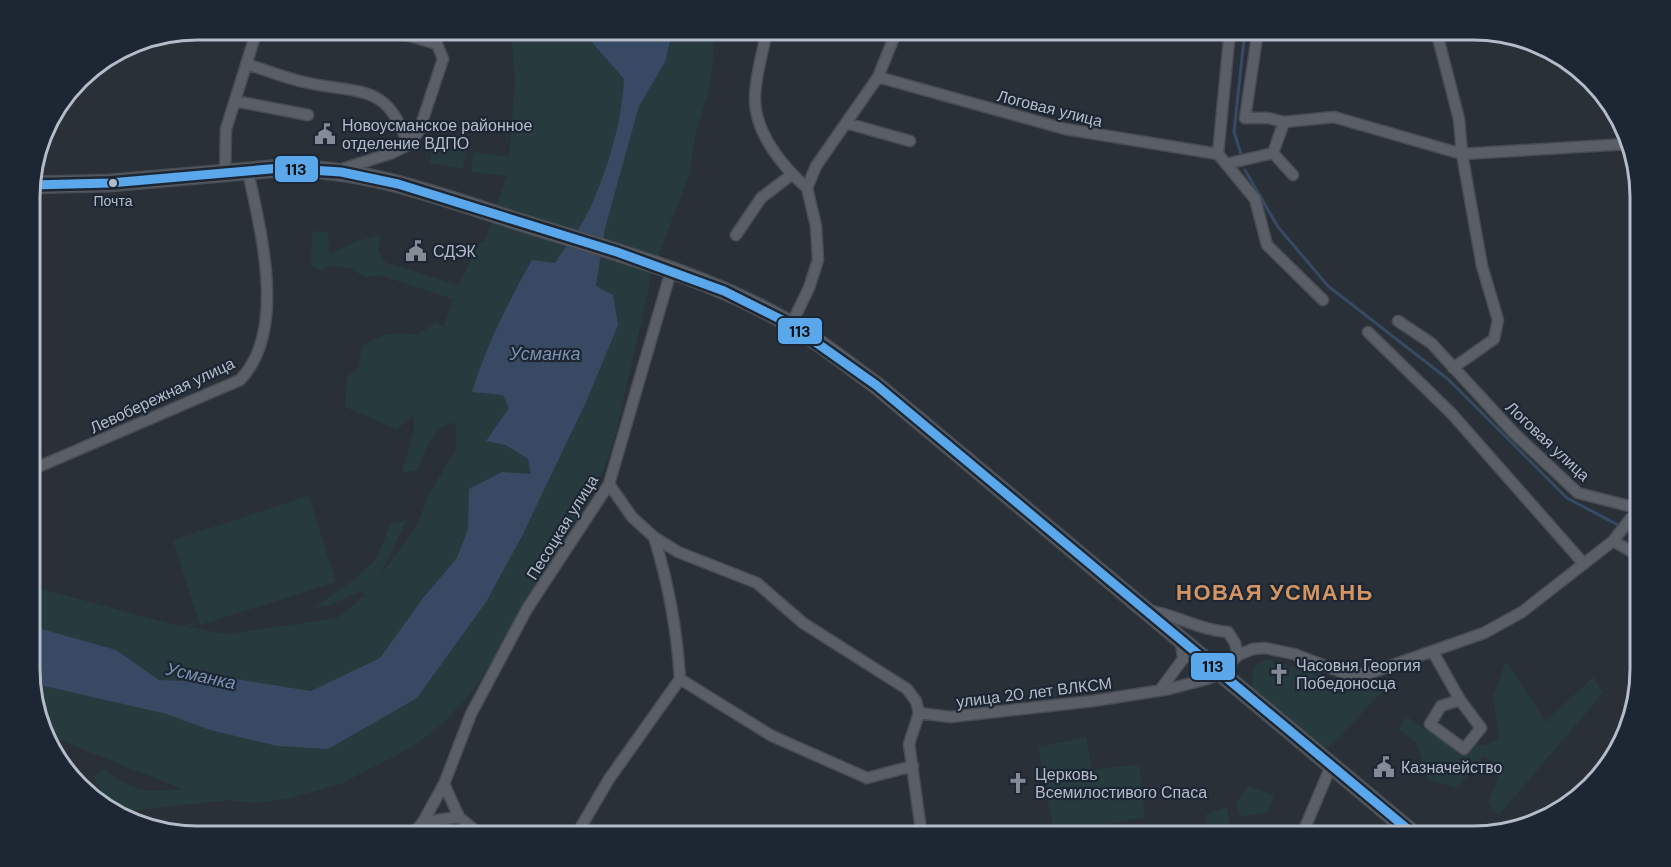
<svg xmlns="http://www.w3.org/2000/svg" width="1671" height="867" font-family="'DM Sans',sans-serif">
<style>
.green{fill:#273a3e}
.water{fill:#384963}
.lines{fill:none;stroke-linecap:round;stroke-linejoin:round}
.stream{stroke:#384963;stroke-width:3}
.minor-casing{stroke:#484c53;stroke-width:13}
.secondary-casing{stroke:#484c53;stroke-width:19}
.minor{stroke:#5a5e66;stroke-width:10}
.secondary{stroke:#595d64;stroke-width:16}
.bus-1-casing{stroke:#1d2633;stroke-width:14}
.bus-1{stroke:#5aa8eb;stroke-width:9}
.bus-dot{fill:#b4bcc9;stroke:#1d2633;stroke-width:2}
.labels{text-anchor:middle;stroke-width:4.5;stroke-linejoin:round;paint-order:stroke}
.bus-label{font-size:14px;fill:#b4bcc9;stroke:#1d2633}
.street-label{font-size:16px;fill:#b4bcc9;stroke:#1d2633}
.poi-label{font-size:16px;fill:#b4bcc9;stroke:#1d2633;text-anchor:start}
.water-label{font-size:18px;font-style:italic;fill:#7c92b1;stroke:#1d2633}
.district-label{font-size:22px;font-weight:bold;letter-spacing:1.5px;fill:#d59563;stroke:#1d2633}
.rim{fill:none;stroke:#b4bcc9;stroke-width:3}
.line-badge{stroke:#1d2633;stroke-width:2}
.pale-badge-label{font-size:16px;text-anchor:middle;font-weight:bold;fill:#111}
</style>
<rect width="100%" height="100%" fill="#2a3038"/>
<!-- green -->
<path class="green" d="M511,30H716L710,85L695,136L690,173L653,270L615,437L604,468L588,503L549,570L496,659L469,696L441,725L414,746L341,784L286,799L255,803L228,800L115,813L93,776L105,769C128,791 152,794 182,789L50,736L31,692V586L175,625L182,626L197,622L190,627L226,634L338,618L365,595L360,591L329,606L315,607L357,577L376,559L391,523L406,521L380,576L417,526L429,494L456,449V423C433,424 424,453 417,471L402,472L414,430V415L397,429L345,407L347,377L359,367L362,346C381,333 394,331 418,335L435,322L444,327L453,299L379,275L365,277L349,268L331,266L322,270L311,266L312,231L328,232L329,254L357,241L381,235L378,250L384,262L458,285L481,241H485L507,176L471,172L473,152L509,157L515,82Z
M431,142L466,149L463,169L430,163Z
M309,496L336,582L200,625L173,540Z
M1268,659L1330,680L1391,683L1328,748H1322L1252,690L1253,666Z
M1506,661L1546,722L1593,677L1603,693L1499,815L1488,803L1501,767L1484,756L1457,788L1428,780L1416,742L1398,729L1407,717L1463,753L1474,743L1485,746L1499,738L1493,698Z
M1086,737L1092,770L1139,764L1145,817L1083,829V837H1055L1038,747Z
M1249,786L1274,795L1268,812L1240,817L1236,802Z
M1227,807L1231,837H1210L1205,815Z"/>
<!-- water -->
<path class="water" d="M567,30H673L665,62L639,106L605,228L596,286L613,295L618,325L586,402L522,536L486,602L417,698L328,749L277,746L210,730L167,714L31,683V626L116,650L159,680L183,681L198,673L311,691L380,658L423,598L457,558L468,529L469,489L502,472L531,474L528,459L506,445L486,441L509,408L503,395L472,392C487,344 507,304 532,260L555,263C567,244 583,225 592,204C609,165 622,121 624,79L584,33L562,42Z"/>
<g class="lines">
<!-- stream -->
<path class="stream" d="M1242,157L1234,132L1245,30
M1245,170L1278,227L1328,286L1449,380L1567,498L1618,525
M1629,532L1641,538"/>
<defs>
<path id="minor" d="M435,30L437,44
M767,30C763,52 755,76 755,99C755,133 782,166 807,188
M1230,30L1218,154L1255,199L1267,245L1323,300
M1258,30L1245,118H1268L1284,122
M1436,30L1459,119L1462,154L1482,266L1498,320L1494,339L1453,368
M246,64C266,70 285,78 304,82C359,95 387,81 408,145
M878,77L1065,129L1218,154
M235,101L308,115
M846,123L910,141
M1273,153L1293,175
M1226,164L1273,153L1284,122L1334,117L1462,154L1627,144
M336,171L392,153L408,145L419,131L443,59L437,44L390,30
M225,174L226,129L257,30
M736,235L761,198L791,175
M1398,321L1431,343L1514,433L1578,493L1637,508
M791,325L809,288L818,260L816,226L807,188L816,166L878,77L897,30
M1368,332L1452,414L1584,564
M31,470L240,380C288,330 260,230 248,171
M609,484L632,517L654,537L678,552L757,583L803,623L907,689L916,701L919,713
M654,537C669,585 677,630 680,679L772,736L867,778L913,766
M1613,541L1641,557
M1146,610C1175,614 1199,630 1228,632L1235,643L1238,655
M1433,652L1460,700L1441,706L1430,724L1464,749L1481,728L1460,700
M1160,690L1183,659L1181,640
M919,713L950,717L1093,701L1169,689L1207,679L1221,673L1238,655L1253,649L1265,648L1294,654L1352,676L1370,673L1484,633L1522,612L1613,541L1641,505
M919,713L909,744L922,837
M444,784L459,817L483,837
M423,822L459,817
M410,837L423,822L444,784L471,714L527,609L609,484L671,271
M575,837L609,779L680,679
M1301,837L1331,766"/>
<path id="secondary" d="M31,185L110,183L281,168C363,168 434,194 510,219C604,249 705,274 790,324C820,342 848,365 876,385L1417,837"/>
</defs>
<!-- minor casing -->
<use href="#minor" class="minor-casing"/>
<!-- secondary casing -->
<use href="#secondary" class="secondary-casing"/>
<!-- minor -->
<use href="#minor" class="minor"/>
<!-- secondary -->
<use href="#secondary" class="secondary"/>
<defs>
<path id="bus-1" d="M31,185L110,183L281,168L341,172L398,184L617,252L724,291L790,324L876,385L1417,837"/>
</defs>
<!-- bus-1 casing -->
<use href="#bus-1" class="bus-1-casing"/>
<!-- bus-1 -->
<use href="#bus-1" class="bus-1"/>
</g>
<!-- icons -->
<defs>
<symbol id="civic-bare" viewBox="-9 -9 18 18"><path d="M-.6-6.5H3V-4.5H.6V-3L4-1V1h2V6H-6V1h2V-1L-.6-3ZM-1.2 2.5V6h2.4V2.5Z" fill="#848b96" stroke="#1d2633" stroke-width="2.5" paint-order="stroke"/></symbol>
<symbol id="church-bare" viewBox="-9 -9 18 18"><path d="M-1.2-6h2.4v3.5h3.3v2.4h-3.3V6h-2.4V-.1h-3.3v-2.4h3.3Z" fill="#848b96" stroke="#1d2633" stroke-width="2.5" paint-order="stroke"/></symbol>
</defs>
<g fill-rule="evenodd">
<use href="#civic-bare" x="310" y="119" width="30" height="30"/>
<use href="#civic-bare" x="401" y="236" width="30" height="30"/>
<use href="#church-bare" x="1264" y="659" width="30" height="30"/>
<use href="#civic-bare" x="1369" y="752" width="30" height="30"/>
<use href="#church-bare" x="1003" y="768" width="30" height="30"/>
</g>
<!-- markers -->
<circle class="bus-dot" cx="113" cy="183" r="5"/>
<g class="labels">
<!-- bus labels -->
<g class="bus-label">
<text x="113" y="206">Почта</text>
</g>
<!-- street labels -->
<g class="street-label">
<text transform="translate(1050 108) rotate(14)" y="6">Логовая улица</text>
<text transform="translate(162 395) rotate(-25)" y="6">Левобережная улица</text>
<text transform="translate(1548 441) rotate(43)" y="6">Логовая улица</text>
<text transform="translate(562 527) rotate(-58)" y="6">Песоцкая улица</text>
<text transform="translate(1034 692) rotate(-7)" y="6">улица 20 лет ВЛКСМ</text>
</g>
<!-- poi labels -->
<g class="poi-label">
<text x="342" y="131">Новоусманское районное<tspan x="342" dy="18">отделение ВДПО</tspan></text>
<text x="433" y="257">СДЭК</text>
<text x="1296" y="671">Часовня Георгия<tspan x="1296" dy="18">Победоносца</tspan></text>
<text x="1401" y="773">Казначейство</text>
<text x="1035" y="780">Церковь<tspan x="1035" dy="18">Всемилостивого Спаса</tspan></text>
</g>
<!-- water labels -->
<g class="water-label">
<text x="545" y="360">Усманка</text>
<text transform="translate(201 676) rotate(12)" y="6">Усманка</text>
</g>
<!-- district labels -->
<g class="district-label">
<text x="1275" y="600">НОВАЯ УСМАНЬ</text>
</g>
</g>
<!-- crop -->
<path d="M0 0H1671V867H0ZM197 40H1473A157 157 0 0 1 1630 197V669A157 157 0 0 1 1473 826H197A157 157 0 0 1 40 669V197A157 157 0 0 1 197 40Z" fill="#1d2633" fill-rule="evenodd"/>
<path class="rim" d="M197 40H1473A157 157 0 0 1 1630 197V669A157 157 0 0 1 1473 826H197A157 157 0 0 1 40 669V197A157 157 0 0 1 197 40Z"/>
<g class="line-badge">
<rect x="274" y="155" width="45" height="28" rx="6" fill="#5aa8eb"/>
<rect x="777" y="317" width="46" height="28" rx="6" fill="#5aa8eb"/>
<rect x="1190" y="652" width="46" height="29" rx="6" fill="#5aa8eb"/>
</g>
<g class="pale-badge-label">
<text x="296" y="175">113</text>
<text x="800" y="337">113</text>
<text x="1213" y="672">113</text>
</g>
</svg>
